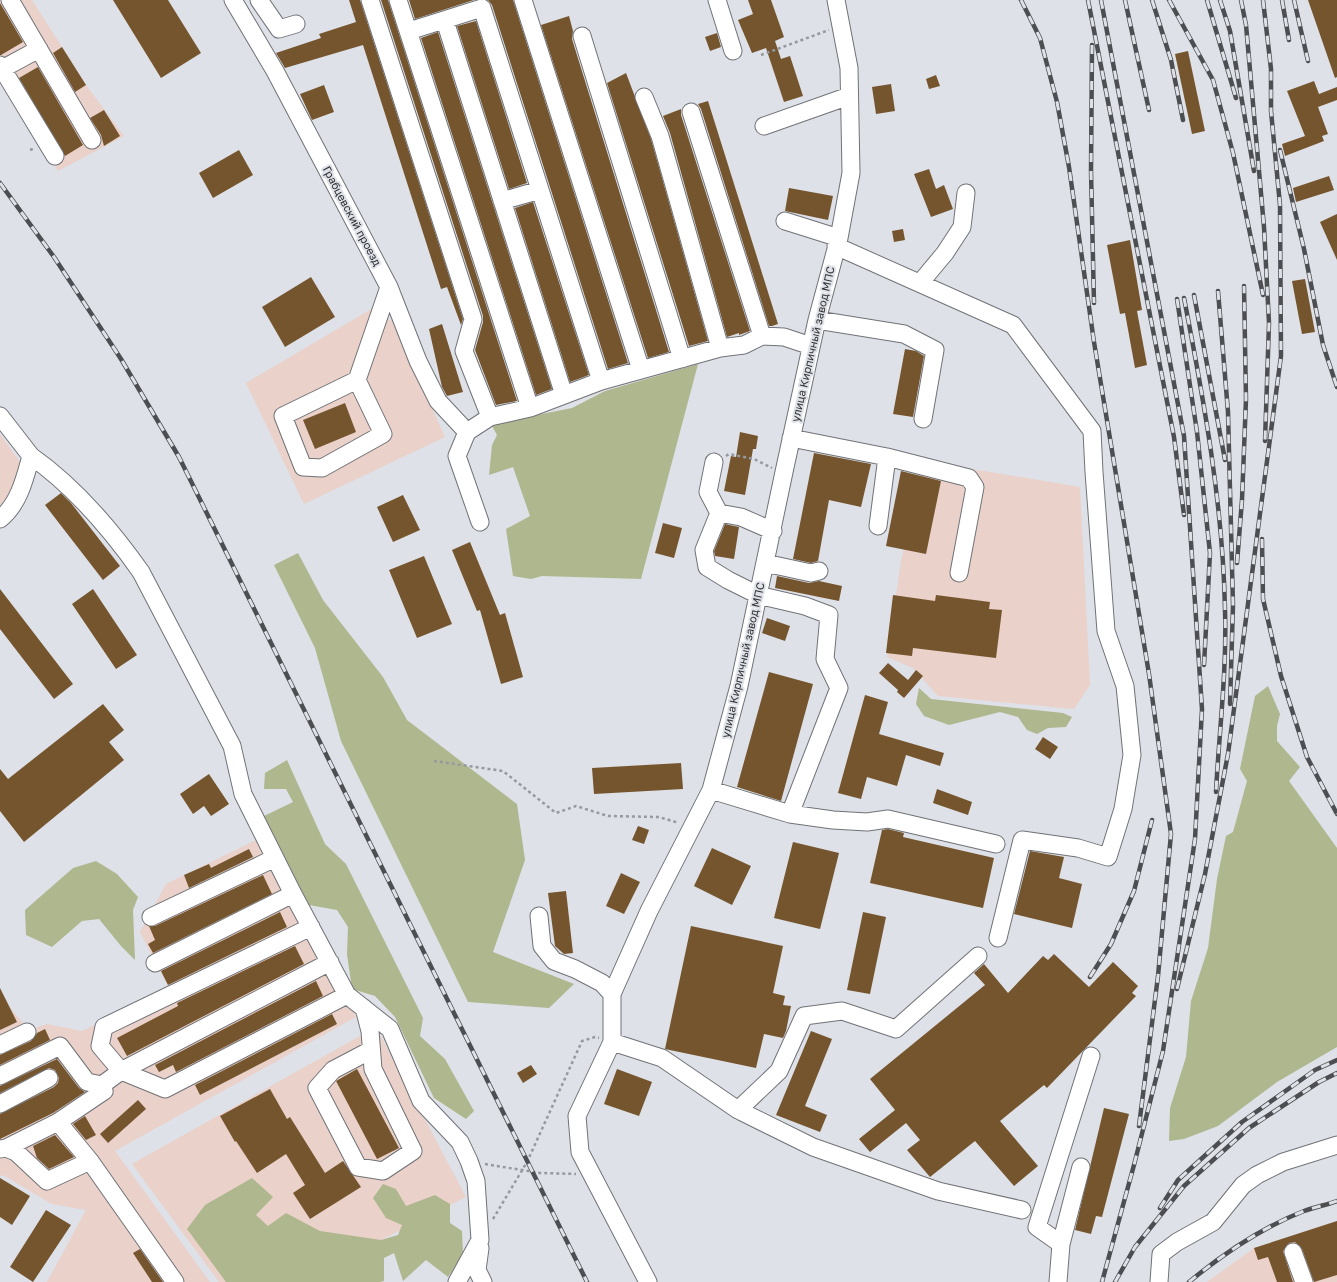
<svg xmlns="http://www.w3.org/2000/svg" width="1337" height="1282" font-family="'Golos Text',sans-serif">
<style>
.industrial{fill:#ead1c9}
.green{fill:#afb78f}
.building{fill:#75552e}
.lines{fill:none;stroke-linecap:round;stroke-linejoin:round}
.minor-casing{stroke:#707277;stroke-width:19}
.path{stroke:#97999e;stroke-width:2.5;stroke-dasharray:3 3;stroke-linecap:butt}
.minor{stroke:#fff;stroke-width:17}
.rail-casing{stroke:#4d4e51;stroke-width:4.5}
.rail{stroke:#dee1e7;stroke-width:3;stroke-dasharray:9;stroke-linecap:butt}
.labels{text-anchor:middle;stroke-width:4;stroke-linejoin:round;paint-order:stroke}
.street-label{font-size:11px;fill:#303133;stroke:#dee1e7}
</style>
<rect width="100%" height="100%" fill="#dee1e7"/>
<!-- industrial -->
<path class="industrial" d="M0,0H32L86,85L124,136L58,171L0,77Z
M373,308L393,322L445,437L304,504L246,383Z
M0,434L20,462L13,486L0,511Z
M936,463L1080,487L1090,685L1074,709L938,696L913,668L887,657L901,561L920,474L932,477Z
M260,838L356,1017L115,1151L210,1282H47L86,1210L52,1204L3,1175L0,1176V996L29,1030L47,1024L82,1031L170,990L140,932L166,884Z
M376,1027L466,1197L379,1241L352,1282H219L132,1164Z
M1337,1221V1282H1207L1254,1248Z"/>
<!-- green -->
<path class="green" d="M698,364L641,579L542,576L531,579L513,576L506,529L530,516L513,467L489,475L492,445L497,435L491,424L572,408L605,391Z
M298,553L323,600L383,677L407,720L517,804L525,860L493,952L574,984L549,1008L468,1002L341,741L315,648L274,565Z
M1268,686L1280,714L1277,726V741L1300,767L1289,781L1337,848V1047L1277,1082L1218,1126L1184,1139L1169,1141L1170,1108L1186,1057L1191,1001L1208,948L1217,879L1226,836L1233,832L1247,781L1240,769L1255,696Z
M919,688L931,699L1063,713L1072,717L1066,727L1048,728L1037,734L1027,730L1018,717L1000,712L949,725L924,716L916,704Z
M287,760L325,844L346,864L423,1018L420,1036L445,1059L474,1111L466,1119L434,1098L395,1017L375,996L352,989L347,954L348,927L337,910L309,905L262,817L293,802L286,789H264L265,773Z
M96,861L117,874L138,897L133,910L135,960L121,946L99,919L82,921L52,947L26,935L25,910L73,868Z
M252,1178L273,1197L256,1215L268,1226L286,1213L320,1231L381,1240L398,1235L402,1225L386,1218L373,1198L383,1184L396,1189L406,1206L435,1195L450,1204V1223L462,1231L463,1255L448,1277L426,1260L403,1281L394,1253L384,1258V1281L380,1282H226L187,1229L205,1205Z"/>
<!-- building -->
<path class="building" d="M113,0H168L201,53L161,78Z
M349,0H360L463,319L461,325L447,287L441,289L363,45L285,68L276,53L321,38L319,34L356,22Z
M381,0H388L517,401L496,405L475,350L483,322V316Z
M409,0H474L415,19Z
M488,0H513L628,363L608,369L492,5Z
M748,0H771L784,37L775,41L781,59L790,56L803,96L784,102L766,48L752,53L738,20L753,14Z
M1308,0H1337V77L1335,78Z
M0,3L23,42L1,55H0Z
M569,16L573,31L572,39L669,352L648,358L541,25Z
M476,21L527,183L509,189L457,26Z
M438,32L552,389L536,395L421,38Z
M717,33L721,47L710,51L705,37Z
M62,47L86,85L75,92L53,53Z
M1188,51L1205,131L1192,134L1175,54Z
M38,67L83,145L65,156L19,78Z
M626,73L651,139L708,341L689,346L607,83Z
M936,75L940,86L929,89L926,79Z
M1314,81L1319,94L1337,87V100L1318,107L1328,134L1322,136L1324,141L1285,156L1282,144L1305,136L1287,91Z
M891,84L895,111L876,114L872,87Z
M324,85L334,112L312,120L300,94Z
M708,101L778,324L772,326H769L701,109L698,104Z
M681,109V115L750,331L739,335V333L727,337L670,133L663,116Z
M104,110L120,136L104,146L101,135L90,118Z
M239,150L253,175L213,198L199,173Z
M929,169L936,189L944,185L953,209L931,217L914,174Z
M1329,176L1334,190L1296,202L1293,188Z
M789,188L833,196L828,220L785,211Z
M533,202L589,375L570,382L515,208Z
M1337,214V260L1320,222Z
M903,229L905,240L894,242L892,231Z
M1130,240L1142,310L1137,311L1147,365L1135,368L1125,313L1120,314L1107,245Z
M311,277L335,317L285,347L262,307Z
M1305,279L1315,332L1302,334L1292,281Z
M442,324L463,392L447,396L442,387L429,329Z
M905,349L916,351L924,356L913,417L893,414Z
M345,403L356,432L315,449L303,420Z
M740,432L758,436L756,449H753L745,495L724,491L731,456L736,457Z
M814,453L871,464L861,507L829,500L818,561L811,563L793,559Z
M901,471L941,481L926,554L886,546Z
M61,493L71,503L120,566L103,580L45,505Z
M403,495L420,530L393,542L377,507Z
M663,523L682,528L674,558L655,553Z
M725,524L739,527L734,559L715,556L714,551Z
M470,542L500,615L505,613L523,677L501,684L480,610L477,611L452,550Z
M424,556L452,624L417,638L389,570Z
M777,576L809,583L819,581L842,586L839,601L775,588Z
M0,589L73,684L54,699L0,629Z
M93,589L137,655L116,669L72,604Z
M893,595L935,601L936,595L990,602L989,609L1002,610L996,658L913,648L912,656L886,653Z
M767,618L790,626L785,641L762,633Z
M888,663L908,680L916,670L923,676L904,698L897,692L898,690L879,673Z
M769,672L813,684L781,801L737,787Z
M865,695L888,702L879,734L944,753L940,766L906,755L897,786L867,777L861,799L838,793Z
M103,704L124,730L109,742L124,760L24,842L0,811V769L8,779Z
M1043,737L1058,747L1050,759L1035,749Z
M681,763L683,789L594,794L592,768Z
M209,774L229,804L211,816L204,806L193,814L180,794Z
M937,789L972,802L968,815L933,803Z
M638,826L649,830L644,844L632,840Z
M888,829L904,833L903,837L994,858L983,908L870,883L882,830Z
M793,842L839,853L820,929L774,918Z
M712,848L751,866L732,905L694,886Z
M249,849L253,857L189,888L184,875L209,864L211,868Z
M1030,851L1064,857L1059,878L1082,884L1072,928L1014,914Z
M621,873L640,882L624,914L606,906Z
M263,875L272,894L153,953L148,944L155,940L149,926H155Z
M566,891L573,953L564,954L555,946L548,893Z
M280,912L287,927L168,985L161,971Z
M863,912L886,917L870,994L847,990Z
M691,926L783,946L773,993L785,996L783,1005L791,1006L786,1031L783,1038L764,1034L756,1068L665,1049Z
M295,946L304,964L127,1056L117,1038L178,1006L177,1003Z
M1054,954L1089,987L1113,962L1138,986L1132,993L1136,996L1047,1088L1044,1085L1000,1121L1038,1166L1014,1186L975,1141L930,1177L907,1150L920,1140L906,1123L870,1152L859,1139L895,1110L870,1079L985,985L974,973L984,964L1008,993L1043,956L1048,960Z
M316,981L323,996L176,1072L173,1065L159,1072L155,1065Z
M0,988L17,1022L0,1030Z
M332,1014L337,1024L200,1095L195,1085Z
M45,1029L50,1040L0,1065V1055L31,1041L37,1033Z
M811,1031L832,1039L805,1106L827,1115L820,1132L776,1115Z
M57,1059L79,1088L85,1092L53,1113L0,1139V1114L54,1087L58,1083L59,1078L55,1070L49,1068L0,1093V1086Z
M531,1065L537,1074L523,1083L517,1073Z
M357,1069L399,1148L377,1159L336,1081Z
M617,1069L652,1082L639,1116L604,1104Z
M270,1089L287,1119L290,1117L325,1173L343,1161L361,1187L310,1219L293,1193L305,1185L286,1154L257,1173L236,1141L235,1142L220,1116Z
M138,1100L146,1109L108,1143L100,1134Z
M1104,1108L1129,1114L1102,1217L1096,1216L1091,1234L1075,1230Z
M85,1116L96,1135L86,1140L73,1124Z
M55,1135L74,1157L49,1169L37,1158L33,1146Z
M0,1178L30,1196L12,1225L0,1217Z
M46,1210L71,1225L33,1282L10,1267Z
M1337,1221V1275L1314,1282L1302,1249L1295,1242L1289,1243L1283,1251L1293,1282H1277L1268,1257L1258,1260L1254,1248Z
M140,1249L163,1282H152L133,1253Z"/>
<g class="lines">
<defs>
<path id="minor" d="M10,0L92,140
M233,0L275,71L389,287L418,361L438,401L467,432
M259,0L279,29L296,24
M370,0L473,319L464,351L490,417L530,408L601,381L720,348L744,345L762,336L784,337L811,346
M398,0L530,408
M523,0L641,370
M717,0L733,51
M445,21L564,395
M409,31L482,8L601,381
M582,36L682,359
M0,65L55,156
M2,69L39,49
M644,97L660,136L720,348
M691,112L762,336
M764,126L849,96
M502,201L540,190
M785,221L839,238
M836,246L1013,325L1092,431L1094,472L1106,631L1125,686L1132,755L1123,809L1108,857L1078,848L1022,840L998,938
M920,283L945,253L962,227L966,193
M817,320L904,334L935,350L923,419
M357,380L283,416L303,467L322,468L383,434L357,380L389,287
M0,416L31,456
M791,438L887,457L969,478L975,487L959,573
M714,462L708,492L719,513
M0,519C19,504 25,478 31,456C75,487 110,528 141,572L232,746L243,794L293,894L347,995L390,1029L421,1101L460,1142L469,1161L476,1181L480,1240L457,1282
M480,522L457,456L467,432L490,417
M878,526L887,457
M773,531L741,517L719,513L704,550L707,567L728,580L758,595L805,606L829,615L825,659L839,688L790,814
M765,563L811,573L819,571
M711,790L790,814L833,820L867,822L888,819L996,844
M539,916L542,946L554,961L575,969L602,983L612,994
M151,917L275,858
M155,963L293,894
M364,1008L370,1031L373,1069L413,1151L383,1171L358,1167L317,1088L333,1070L371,1050
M612,1042L662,1058L738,1110L813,1147L938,1191L1022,1210
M0,1045L27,1032
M121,1071L165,1089L347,995
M121,1071L330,962
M0,1076L60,1046L87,1082L102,1085L121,1071L100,1046L104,1027L311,927
M102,1085L104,1091L58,1122L90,1161L175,1282
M0,1104L49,1078
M738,1110L779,1071L804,1016L842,1011L896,1029L978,956
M6,1148L58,1122
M0,1149L6,1148L16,1152L47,1181L90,1161
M1061,1244L1081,1167
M480,1248L477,1270L483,1282
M1293,1252L1304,1282
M648,1282L580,1152L577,1116L612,1042V994L649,911L711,790L739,686L784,472L817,320L839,238L851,173L849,68L836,0
M1058,1282L1061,1244L1037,1227L1091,1056
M1159,1282L1161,1254L1177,1242L1213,1222L1243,1185L1257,1175L1283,1162L1337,1145"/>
</defs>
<!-- minor casing -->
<use href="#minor" class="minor-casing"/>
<!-- path -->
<path class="path" d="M761,55L829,30
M30,150L35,148
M726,456L729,454L754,459L772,468
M434,761L503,771L556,813L576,806L608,816L659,817L679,823
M485,1164L540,1173L576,1174
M493,1219L527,1162L582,1041L595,1037L599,1038"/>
<!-- minor -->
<use href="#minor" class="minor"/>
<defs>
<path id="rail" d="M1021,0L1040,38L1057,102L1069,167L1094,342L1149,674L1171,834L1158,976L1139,1126
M1088,0L1174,437L1184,515
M1101,0L1184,436L1202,709L1195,839L1163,1051L1134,1165L1102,1282
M1125,0L1149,110
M1152,0L1171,60L1183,120
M1169,0L1213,80L1233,153L1263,295
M1207,0L1236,98
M1220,0L1230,31L1254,171
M1241,0L1246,25L1264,227L1269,323L1265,441
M1282,0L1289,40
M1294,0L1308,61
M1092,45L1091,171L1094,303
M1280,150L1304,249L1323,345L1337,387
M0,183L54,257L121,359L179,457L587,1282
M1218,291L1228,412L1233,605L1230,704
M1194,295L1225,460
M1184,298C1204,401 1223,505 1225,610C1227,671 1219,732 1216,792
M1177,299L1197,432L1210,553L1204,665
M1262,539L1263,599L1281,676L1307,757L1337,814
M1237,563L1242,500L1246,399L1244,286
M1090,977L1111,944L1134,891L1152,820
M1177,989L1205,874L1228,754L1281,356L1280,205L1271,111V69L1263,0
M1160,1208L1178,1180L1242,1122L1315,1070L1337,1060
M1115,1282L1135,1247L1184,1186L1249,1128L1319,1082L1337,1073
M1189,1282C1223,1254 1263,1227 1304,1211C1315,1207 1326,1205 1337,1201"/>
</defs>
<!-- rail casing -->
<use href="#rail" class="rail-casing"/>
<!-- rail -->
<use href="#rail" class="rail"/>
</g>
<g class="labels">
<!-- street labels -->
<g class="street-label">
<text transform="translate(352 216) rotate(62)" y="4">Грабцевский проезд</text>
<text transform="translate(813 344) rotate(-77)" y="4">улица Кирпичный завод МПС</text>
<text transform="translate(743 660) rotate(-77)" y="4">улица Кирпичный завод МПС</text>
</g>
</g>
</svg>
